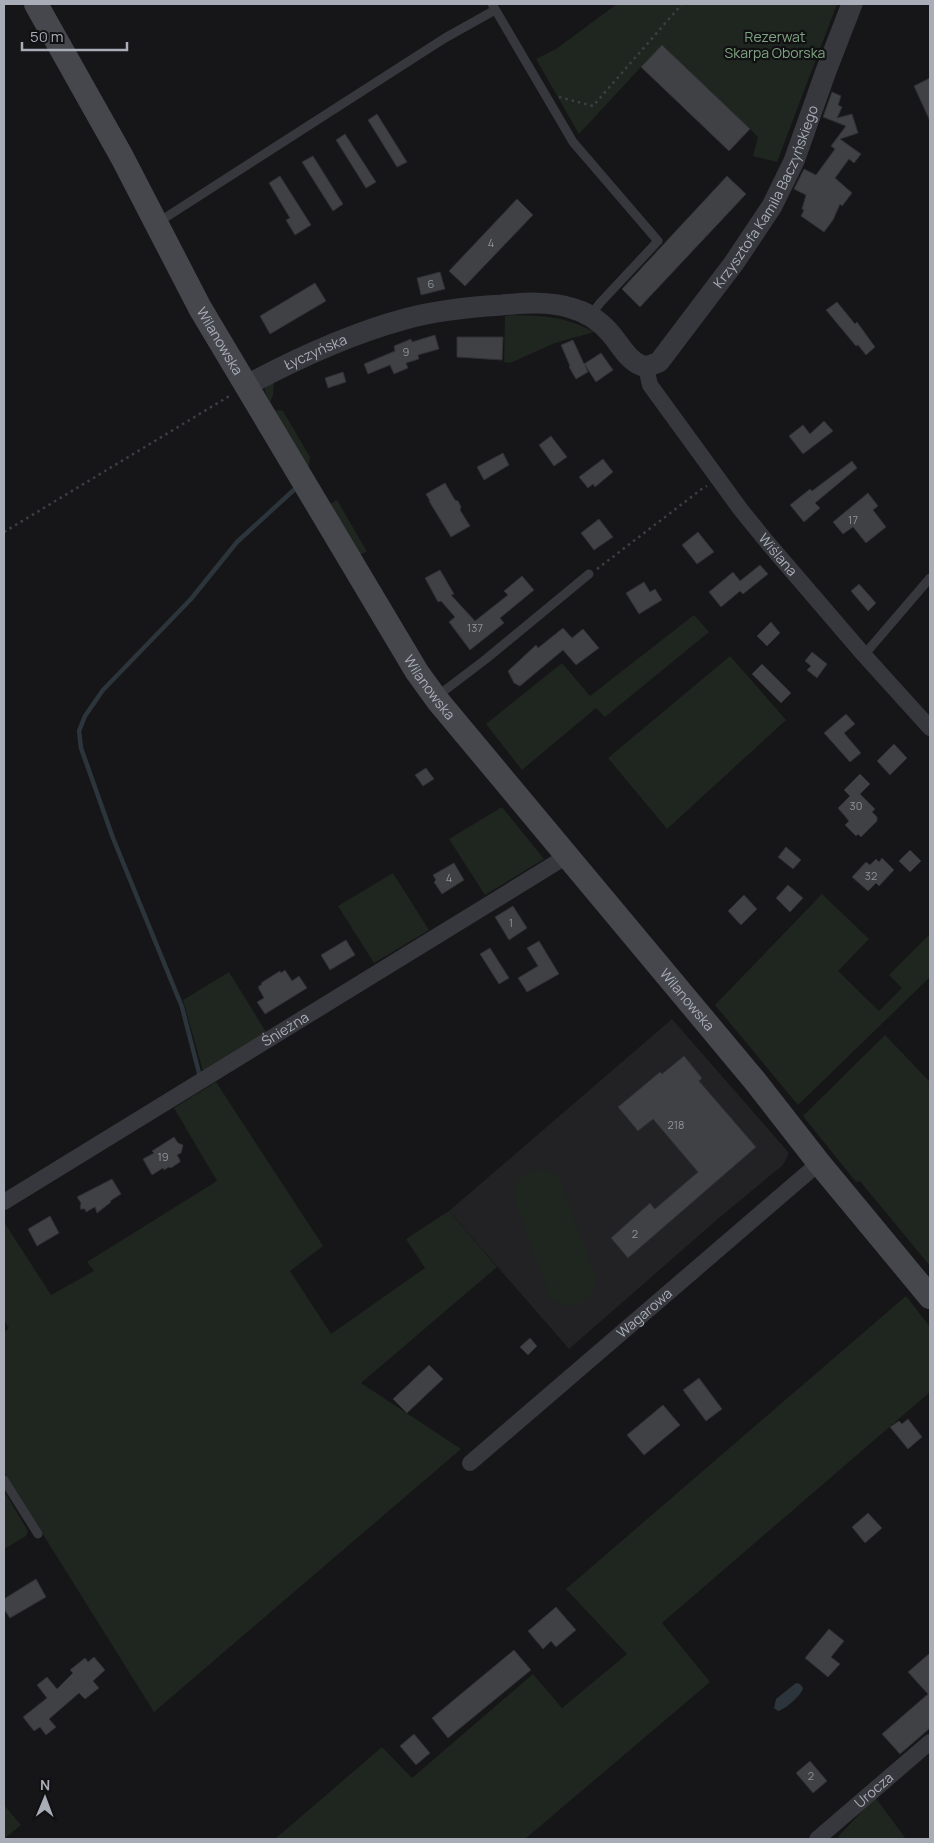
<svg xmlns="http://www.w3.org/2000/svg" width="934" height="1843" font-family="Manrope,sans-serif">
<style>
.built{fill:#222225}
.green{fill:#1e261f}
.water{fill:#2c353c}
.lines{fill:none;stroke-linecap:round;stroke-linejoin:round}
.stream{stroke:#2c353c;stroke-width:4.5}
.building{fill:#404145;stroke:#303034}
.path{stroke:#3d3f44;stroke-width:2.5;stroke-dasharray:2.5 4;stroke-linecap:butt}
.service{stroke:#37383d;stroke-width:9}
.minor{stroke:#37383d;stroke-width:16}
.tertiary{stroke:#37383d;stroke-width:21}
.secondary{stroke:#45474d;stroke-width:24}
.labels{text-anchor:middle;stroke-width:4.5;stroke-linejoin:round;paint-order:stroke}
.number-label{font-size:11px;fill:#8e929b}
.park-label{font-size:14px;fill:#7fa381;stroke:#111113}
.street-label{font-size:14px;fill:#a8adb8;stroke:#111113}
</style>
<rect width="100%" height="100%" fill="#161618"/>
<!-- built -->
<path class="built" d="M672,1019L789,1153L783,1165L720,1217L569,1349L449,1211Z"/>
<!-- green -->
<path class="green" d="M617,4H837L777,162L753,156L758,137L750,129L641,67L579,134L536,59L556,49Z
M512,315C545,316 564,316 594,332L555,343L510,363L504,362L505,316Z
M274,381L273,395L270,403L265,391V385Z
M279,410L283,411L310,457L308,472L274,411Z
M337,500L366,550V552L357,556L328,505Z
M694,615L709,632L605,717L596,708L522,770L486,724L562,663L590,696Z
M730,656L786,720L667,829L608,758Z
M502,807L544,859L485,895L449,839Z
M393,873L429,930L374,963L338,906Z
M822,894L869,939L838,971L879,1011L902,988L889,975L930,934V977L798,1105L715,1005Z
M229,972L266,1032L203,1071L183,1000Z
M885,1035L930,1082V1266L860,1181L856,1182L803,1116Z
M216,1082L323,1246L290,1271L331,1334L425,1268L406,1239L449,1211L497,1267L361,1383L461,1449L154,1712L4,1472V1332L9,1328L4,1320V1222L51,1295L94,1271L87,1262L217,1181L174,1108Z
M534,1170H547L559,1177L595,1275C599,1301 564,1318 549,1295L515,1200C513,1186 521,1174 534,1170Z
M906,1296L930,1327V1392L662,1623L710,1682L525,1839H275L382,1747L412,1778L533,1674L562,1708L627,1654L566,1589Z
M4,1491L28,1531L26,1536L4,1549Z
M875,1797L906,1839H840L838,1837Z
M4,1805L21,1825L4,1839Z"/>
<!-- water -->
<path class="water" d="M796,1683L800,1684L803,1688C802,1695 784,1710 778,1711L774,1708L776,1699Z"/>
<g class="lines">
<!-- stream -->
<path class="stream" d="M199,1073L182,1007L113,838L81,748L79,731L85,716L103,690L191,599L237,542L296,488"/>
</g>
<!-- building -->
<path class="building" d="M662,45L750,129L729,151L641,67Z
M930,78V121L914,86Z
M832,92L841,96L838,105L842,107L837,118L852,114L858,133L840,139L861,154L854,163L849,159L835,178L852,193L842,206L840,204L833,220L824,232L801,216L804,210L802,209L806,195L794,189L804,169L816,175L835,149L831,146L846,126L823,117Z
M377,114L407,162L397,167L368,120Z
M345,134L376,182L366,188L336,140Z
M313,156L343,204L333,211L302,162Z
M280,176L311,225L295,235L286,220L290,218L269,183Z
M727,176L746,194L640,307L622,289Z
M517,199L533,215L465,286L449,271Z
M440,272L445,289L421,295L417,278Z
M315,283L326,301L270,334L260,316Z
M837,302L855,324L857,322L875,347L866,355L858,345L856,346L826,310Z
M435,335L439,349L418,355L419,359L406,363L408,368L394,374L390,365L368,374L364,364L395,351L394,346L411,339L412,342Z
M457,337H503L502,360L457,357Z
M573,340L584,364L601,353L613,370L596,382L585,365L588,372L576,379L569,367L570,366L561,345Z
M343,372L346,382L328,388L325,378Z
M824,421L833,431L803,454L789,436L803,425L810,434Z
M551,436L567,457L554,466L539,445Z
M503,453L509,465L484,480L477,467Z
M603,459L613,472L595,487L593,484L588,488L579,477Z
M852,461L857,468L815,503L820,508L804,522L790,505L810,489L812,491Z
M445,483L455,500L458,501L461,507L460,510L470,526L451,537L429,501H430L426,494Z
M868,493L878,506L873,510L886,527L866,543L853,527L843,534L833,522Z
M599,519L613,537L594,550L581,533Z
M698,532L714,552L697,564L682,545Z
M760,565L768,574L743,594L740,591L721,607L709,592L733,572L740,581Z
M440,570L454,594L451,595L475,621L508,595L504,591L522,576L534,590L500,618L504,623L470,650L449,622L455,617L441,601L438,602L425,578Z
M644,582L650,592L655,589L662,600L639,614L626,593Z
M859,584L876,603L868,611L851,591Z
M771,622L780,633L767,646L757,636Z
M563,628L572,638L583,629L599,648L576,665L563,650L520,686L514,683L508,671L536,645L538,648Z
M812,652L827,664L817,678L807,670L811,666L805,661Z
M762,664L791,693L781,703L752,674Z
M846,714L855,724L844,733L861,753L850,762L824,733Z
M894,744L907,758L890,775L877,761Z
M426,768L434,779L423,786L415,775Z
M860,774L870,784L860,794L875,809L872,812L877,817V821L861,837L858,834L856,836L845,825L849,821L838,808L850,796L844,790Z
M786,847L801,860L793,869L778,857Z
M910,850L921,861L910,872L899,861Z
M882,858L894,870L879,886L876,883L868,891L852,877L866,862L870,865L876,859L879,862Z
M454,863L464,880L442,894L434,882L436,880L433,875Z
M788,885L803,898L790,912L776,898Z
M744,895L757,909L741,925L728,911Z
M513,906L527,928L509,940L495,917Z
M346,940L355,955L330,970L321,955Z
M539,941L559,974L527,992L518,978L538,966L527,948Z
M490,948L509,978L499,984L480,954Z
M285,970L292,981L299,976L307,988L265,1014L257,1002L264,998L258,987L262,984L261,983L280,971L281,973Z
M684,1056L702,1078L699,1081L756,1147L628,1258L611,1238L650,1203L655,1209L698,1172L653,1119L638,1131L618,1107L660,1072L662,1074Z
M174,1137L178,1143L183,1145L181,1153L177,1155L180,1160V1162L171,1168L169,1167L164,1170L163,1168L152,1175L143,1159L154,1153L152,1151Z
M112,1179L121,1194L110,1201L111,1202L97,1213L95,1207L86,1212L85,1209H80L81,1203L77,1197Z
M50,1216L59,1233L37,1246L28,1229Z
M530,1338L537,1346L528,1355L520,1347Z
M429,1365L443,1379L407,1413L393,1399Z
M699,1378L722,1409L706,1421L683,1390Z
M663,1405L680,1425L644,1455L627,1435Z
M908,1419L922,1437L908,1449L890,1427L899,1421L902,1424Z
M868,1513L882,1528L865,1543L852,1527Z
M36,1579L46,1597L10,1618L4,1609V1599Z
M556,1607L576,1630L556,1647L551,1641L543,1649L528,1631Z
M829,1629L844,1641L831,1657L840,1664L828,1677L805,1658Z
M514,1650L531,1670L448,1738L432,1718Z
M930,1653V1728L900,1754L882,1734L928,1694L908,1672Z
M94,1657L105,1670L93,1681L99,1688L85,1699L79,1693L49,1719L56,1727L46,1735L40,1727L34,1731L23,1717L47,1698L37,1685L47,1677L57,1689L73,1673L70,1670L85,1658L88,1662Z
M414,1734L430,1753L416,1765L400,1746Z
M810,1761L827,1781L813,1793L796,1773Z"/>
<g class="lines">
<!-- path -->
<path class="path" d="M559,97L593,106L682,4
M4,532L231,395
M597,569L703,488L707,486"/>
<!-- service -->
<path class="service" d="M492,4L573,142L658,241L600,303L590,316
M157,223L445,38L495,10
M864,655L930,578
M436,697L486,659L589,574
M4,1480L38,1534"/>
<!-- minor -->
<g class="minor">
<path id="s1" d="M646,367L650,385L741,510L767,542L864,655L930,728"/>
<path id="s2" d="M4,1202L567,856"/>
<path id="s3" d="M470,1463L819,1163"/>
<path id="s4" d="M817,1839L930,1742"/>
</g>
<!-- tertiary -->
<path class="tertiary" id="s5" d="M247,385C294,360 353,333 405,319C437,310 470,307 502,305C525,303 549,301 571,308C587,312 600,321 611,334C622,347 629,363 646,367L659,362L734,263L772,206L794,161L826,71L852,4"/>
<!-- secondary -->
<path class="secondary" id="s6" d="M36,4L122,157L200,308L417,672L438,701L755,1081L819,1163L930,1297"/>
</g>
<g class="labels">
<!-- number labels -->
<g class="number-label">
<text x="491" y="247">4</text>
<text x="431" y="288">6</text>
<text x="406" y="356">9</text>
<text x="853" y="524">17</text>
<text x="475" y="632">137</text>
<text x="856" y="810">30</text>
<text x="871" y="880">32</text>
<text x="449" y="882">4</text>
<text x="511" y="927">1</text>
<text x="676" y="1129">218</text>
<text x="163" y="1161">19</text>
<text x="635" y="1238">2</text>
<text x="811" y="1780">2</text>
</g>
<!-- park labels -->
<g class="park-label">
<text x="775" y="42">Rezerwat<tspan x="775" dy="16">Skarpa Oborska</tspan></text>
</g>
<!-- street labels -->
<g class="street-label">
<text dy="5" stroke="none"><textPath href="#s5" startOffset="649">Krzysztofa Kamila Baczyńskiego</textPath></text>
<text dy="5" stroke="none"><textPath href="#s6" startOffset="384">Wilanowska</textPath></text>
<text dy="5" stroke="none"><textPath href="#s5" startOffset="76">Łyczyńska</textPath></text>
<text dy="5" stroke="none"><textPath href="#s1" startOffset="231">Wiślana</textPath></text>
<text dy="5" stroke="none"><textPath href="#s6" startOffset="789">Wilanowska</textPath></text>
<text dy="5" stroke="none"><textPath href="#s6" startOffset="1194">Wilanowska</textPath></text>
<text dy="5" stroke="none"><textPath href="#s2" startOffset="330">Śnieżna</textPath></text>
<text dy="5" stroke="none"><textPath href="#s3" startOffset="230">Wagarowa</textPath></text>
<text dy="5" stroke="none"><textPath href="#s4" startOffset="75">Urocza</textPath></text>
</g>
</g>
<!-- border -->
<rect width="934" height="1843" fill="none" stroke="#a8adb8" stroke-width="10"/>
<!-- north arrow -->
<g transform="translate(45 1798) rotate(1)" stroke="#111113" stroke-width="4" paint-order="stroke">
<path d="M0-4L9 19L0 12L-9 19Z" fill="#a8adb8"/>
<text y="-8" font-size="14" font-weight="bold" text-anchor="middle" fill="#a8adb8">N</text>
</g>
<!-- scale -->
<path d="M22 42v8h105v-8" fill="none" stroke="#a8adb8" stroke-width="2.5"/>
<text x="30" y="42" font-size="15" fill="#a8adb8" stroke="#111113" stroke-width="4" paint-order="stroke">50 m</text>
</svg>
